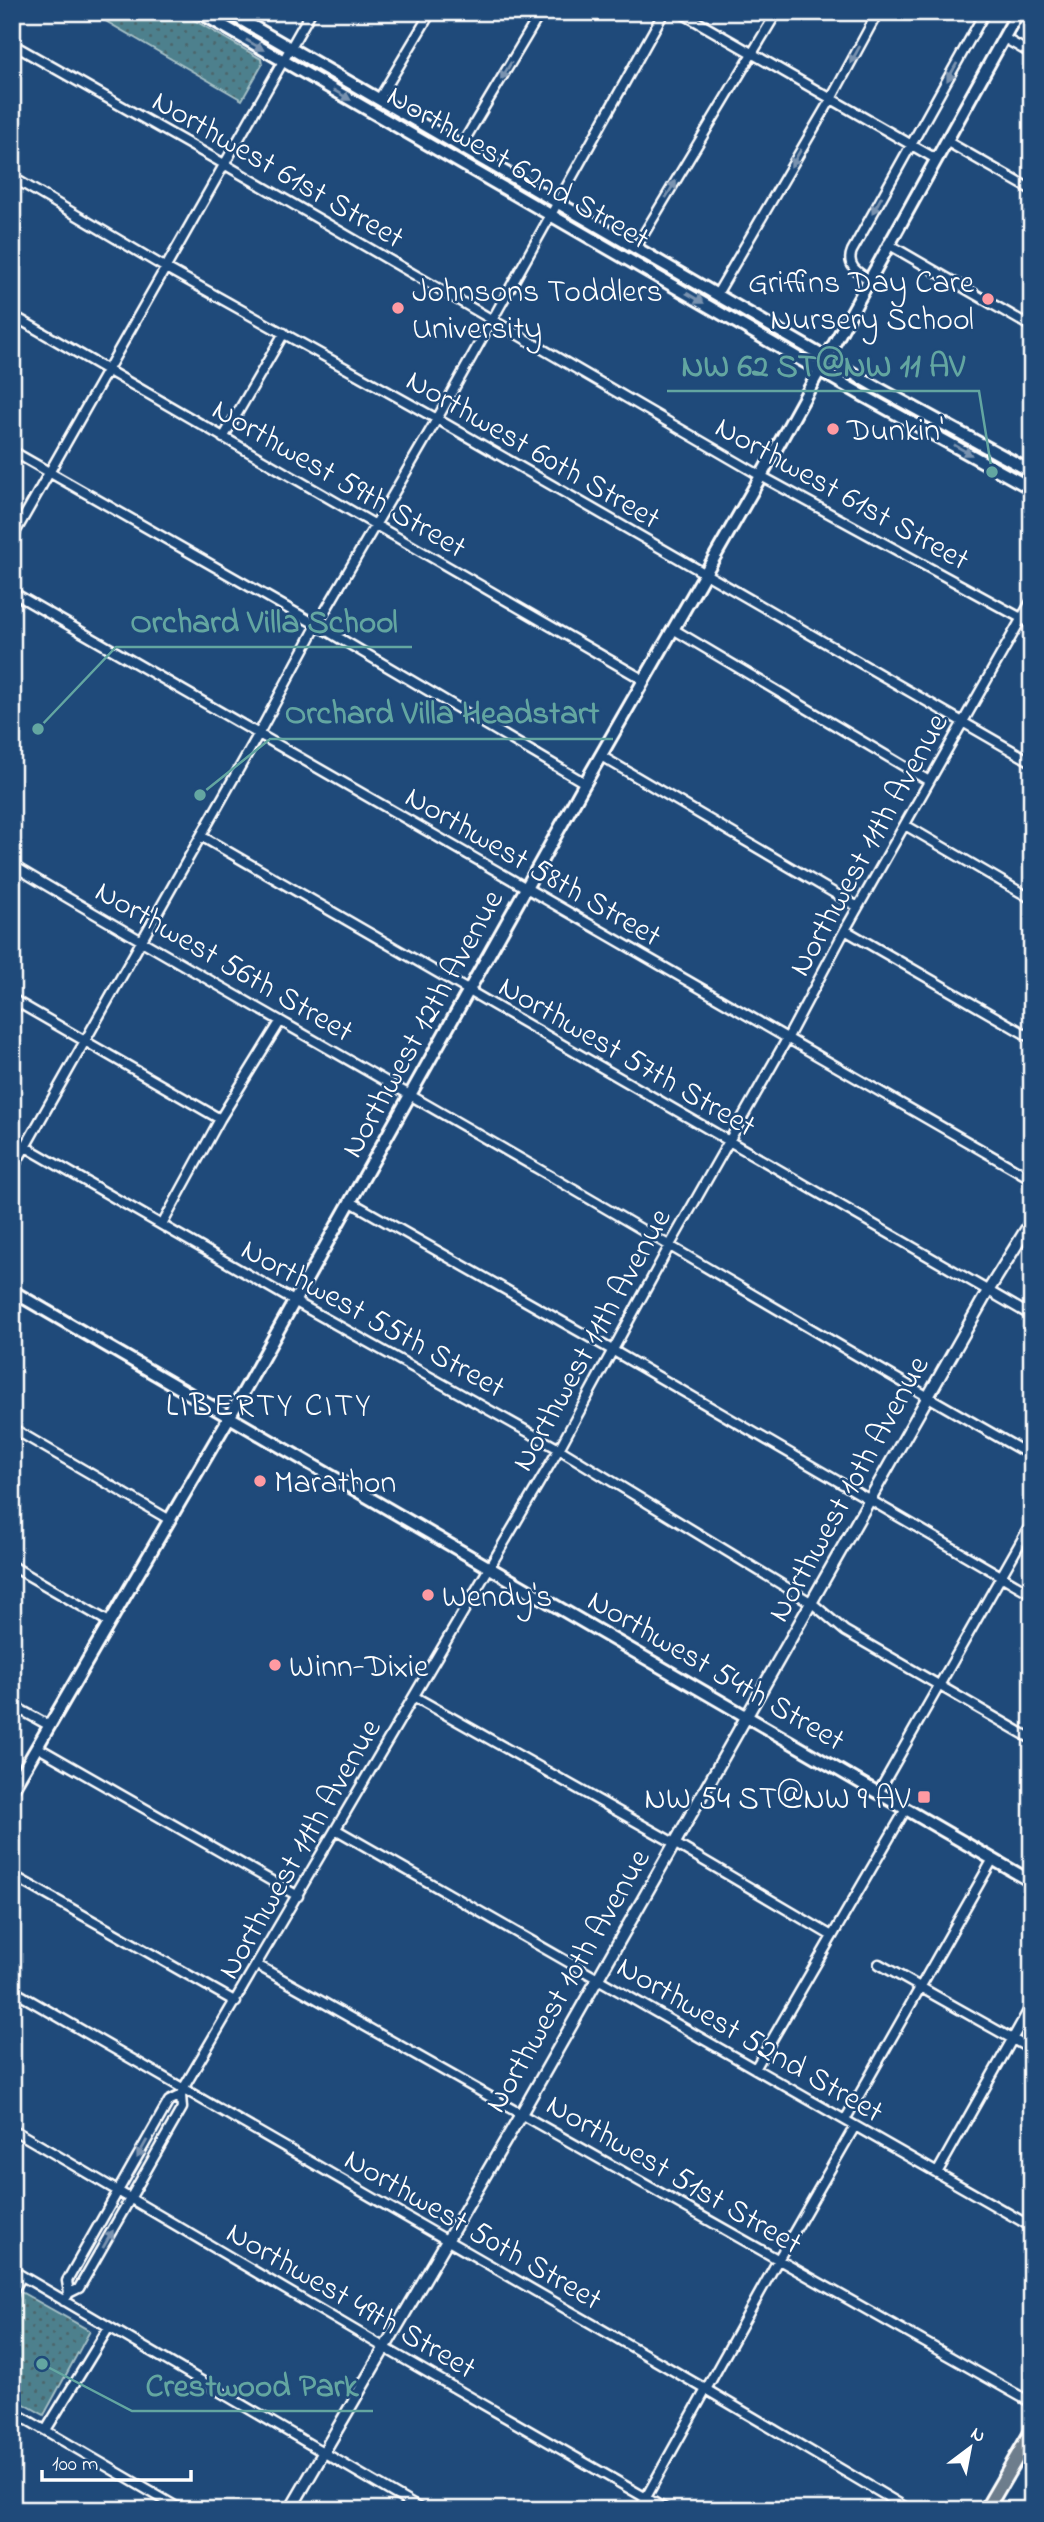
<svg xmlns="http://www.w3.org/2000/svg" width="1044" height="2522" font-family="'Indie Flower',sans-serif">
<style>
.park{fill:url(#park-dots);stroke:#a6c0c6;stroke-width:2}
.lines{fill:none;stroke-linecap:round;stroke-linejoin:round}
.minor-casing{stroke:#fff;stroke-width:13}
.tertiary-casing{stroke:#fff;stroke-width:15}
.secondary-casing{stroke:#fff;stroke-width:16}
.primary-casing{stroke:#fff;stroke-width:18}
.minor{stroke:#1f4a7a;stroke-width:8}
.tertiary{stroke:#1f4a7a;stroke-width:10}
.secondary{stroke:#1f4a7a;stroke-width:10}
.primary{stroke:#6d7d8c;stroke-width:12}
.oneway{fill:#7992af}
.poi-dot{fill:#ff9aa2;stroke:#1f4a7a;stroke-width:2.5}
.labels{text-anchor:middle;stroke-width:5;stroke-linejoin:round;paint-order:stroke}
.street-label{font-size:32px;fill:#fff;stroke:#1f4a7a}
.poi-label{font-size:32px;fill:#fff;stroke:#1f4a7a;text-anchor:start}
.neighbourhood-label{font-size:33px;letter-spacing:2px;fill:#fff;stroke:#1f4a7a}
.leader{fill:none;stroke:#63a6a1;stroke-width:2.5}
.callout-dot{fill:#63a6a1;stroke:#1f4a7a;stroke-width:2.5}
.callout-label{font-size:33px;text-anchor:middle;font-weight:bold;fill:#63a6a1;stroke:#1f4a7a;stroke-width:5;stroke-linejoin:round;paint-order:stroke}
</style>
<defs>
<pattern id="park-dots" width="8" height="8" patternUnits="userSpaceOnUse" patternTransform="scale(1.75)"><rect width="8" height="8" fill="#4d808d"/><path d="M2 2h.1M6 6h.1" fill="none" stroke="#4c666c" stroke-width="1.8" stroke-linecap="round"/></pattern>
</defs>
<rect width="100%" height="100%" fill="#1f4a7a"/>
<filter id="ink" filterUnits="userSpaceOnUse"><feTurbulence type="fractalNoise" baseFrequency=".0143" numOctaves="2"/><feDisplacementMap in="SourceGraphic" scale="14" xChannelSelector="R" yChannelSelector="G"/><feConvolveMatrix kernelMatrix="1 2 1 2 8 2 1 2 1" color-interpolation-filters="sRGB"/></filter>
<g filter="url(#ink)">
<!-- park -->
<path class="park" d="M90,12H180L261,59L262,65L242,100Z
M21,2292L90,2331L44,2415L12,2397V2308Z"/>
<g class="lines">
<defs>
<path id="minor" d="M680,12L936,159
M1004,38L1032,54
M12,44L224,164L761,476L1032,624
M379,99L431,12
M946,141L1032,190
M461,146L541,12
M12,177L166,268L437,419L1032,762
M888,244L1032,327
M636,247L777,12
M868,279C857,272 846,265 852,251L985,12
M717,294L831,99L878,12
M12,315L644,680
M223,438L284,333
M12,451L317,625L585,783
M12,538L311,12
M12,592L1032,1179
M673,629L929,781
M601,756L858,907
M905,825L1032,899
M201,836L1032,1316
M12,865C187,969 364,1068 540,1170C704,1265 866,1363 1032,1456
M845,930L1032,1038
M12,999L220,1119
M12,1139L294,1301L559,1449L812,1603L845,1631L1032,1739
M12,1170L258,735L317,625L437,419L664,12
M351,1202L612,1350L1032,1594
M162,1225L220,1119L280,1022
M12,1428L170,1520
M12,1566L109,1622
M415,1697L674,1843L832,1936
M12,1705L50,1726
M37,1747L298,1896
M878,1793L1032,1522
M337,1830L1032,2227
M12,1875L236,2002
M879,1964L1032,2050
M257,1965L1032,2403
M12,1990L707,2390L910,2510
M755,2069L906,1809
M845,2120L993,1859
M12,2129L385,2348L667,2510
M937,2173L1032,2004
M12,2270L422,2510
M12,2292L22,2276
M69,2293L67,2281L169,2101L181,2095
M64,2301L69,2293L79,2288L182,2108L181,2095L183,2089L559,1449L670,1245L787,1039L845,930L1032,600
M12,2411L182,2510
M46,2430L109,2327
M639,2510L778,2260L855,2126"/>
<path id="tertiary" d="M290,2510L521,2114L988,1291L1032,1220"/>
<path id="secondary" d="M199,12L862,395L1032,489
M228,12L878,388L1032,472
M12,1291L1032,1882
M12,1790L230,1416L585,783L761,476L1018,12"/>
<path id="primary" d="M986,2510L1032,2431"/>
</defs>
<!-- minor casing -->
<use href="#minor" class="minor-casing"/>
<!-- tertiary casing -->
<use href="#tertiary" class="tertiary-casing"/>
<!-- secondary casing -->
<use href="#secondary" class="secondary-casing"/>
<!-- primary casing -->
<use href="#primary" class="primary-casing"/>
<!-- minor -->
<use href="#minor" class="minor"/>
<!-- tertiary -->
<use href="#tertiary" class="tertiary"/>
<!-- secondary -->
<use href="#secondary" class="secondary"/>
<!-- primary -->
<use href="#primary" class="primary"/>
</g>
<!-- one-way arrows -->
<defs><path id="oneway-solid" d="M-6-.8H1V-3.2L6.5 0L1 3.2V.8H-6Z" transform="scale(1.75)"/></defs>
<g class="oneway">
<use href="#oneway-solid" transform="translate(255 45) rotate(30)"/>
<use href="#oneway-solid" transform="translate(855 55) rotate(119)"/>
<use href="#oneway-solid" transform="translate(506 71) rotate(121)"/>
<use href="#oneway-solid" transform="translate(952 72) rotate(119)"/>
<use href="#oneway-solid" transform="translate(342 95) rotate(30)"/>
<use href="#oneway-solid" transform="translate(796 158) rotate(120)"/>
<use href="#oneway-solid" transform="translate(671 189) rotate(-59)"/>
<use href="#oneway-solid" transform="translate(877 205) rotate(119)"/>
<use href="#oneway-solid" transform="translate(695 298) rotate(30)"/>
<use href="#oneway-solid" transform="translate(963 450) rotate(30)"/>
<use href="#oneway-solid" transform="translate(142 2149) rotate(119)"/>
<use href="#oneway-solid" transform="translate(108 2239) rotate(-60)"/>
</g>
</g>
<!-- markers -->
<g class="poi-dot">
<circle cx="988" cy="299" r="7"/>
<circle cx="398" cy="308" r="7"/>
<circle cx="833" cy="429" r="7"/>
<circle cx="260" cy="1481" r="7"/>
<circle cx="428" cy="1595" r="7"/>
<circle cx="275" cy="1665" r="7"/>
<rect x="917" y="1790" width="14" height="14" rx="3.5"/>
</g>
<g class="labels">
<!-- street labels -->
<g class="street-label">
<text transform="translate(519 166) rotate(30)" y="11">Northwest 62nd Street</text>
<text transform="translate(279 168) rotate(30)" y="11">Northwest 61st Street</text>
<text transform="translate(534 448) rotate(30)" y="11">Northwest 60th Street</text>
<text transform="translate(340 477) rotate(30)" y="11">Northwest 59th Street</text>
<text transform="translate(843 492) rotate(29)" y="11">Northwest 61st Street</text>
<text transform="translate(867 844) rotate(-61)" y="11">Northwest 11th Avenue</text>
<text transform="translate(534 865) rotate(30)" y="11">Northwest 58th Street</text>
<text transform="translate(225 960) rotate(30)" y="11">Northwest 56th Street</text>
<text transform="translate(421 1023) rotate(-61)" y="11">Northwest 12th Avenue</text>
<text transform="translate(628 1055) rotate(30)" y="11">Northwest 57th Street</text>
<text transform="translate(374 1317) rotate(29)" y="11">Northwest 55th Street</text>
<text transform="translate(590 1339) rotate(-61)" y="11">Northwest 11th Avenue</text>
<text transform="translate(847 1488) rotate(-61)" y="11">Northwest 10th Avenue</text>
<text transform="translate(717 1669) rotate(30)" y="11">Northwest 54th Street</text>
<text transform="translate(298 1848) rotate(-60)" y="11">Northwest 11th Avenue</text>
<text transform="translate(566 1980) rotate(-60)" y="11">Northwest 10th Avenue</text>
<text transform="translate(751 2038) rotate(30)" y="11">Northwest 52nd Street</text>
<text transform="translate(675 2173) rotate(30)" y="11">Northwest 51st Street</text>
<text transform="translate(474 2228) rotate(30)" y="11">Northwest 50th Street</text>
<text transform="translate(352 2299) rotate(30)" y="11">Northwest 49th Street</text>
</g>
<!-- poi labels -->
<g class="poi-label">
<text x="974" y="292" text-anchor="end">Griffins Day Care<tspan x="974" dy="37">Nursery School</tspan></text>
<text x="412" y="301">Johnsons Toddlers<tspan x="412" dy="37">University</tspan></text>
<text x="847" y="440">Dunkin'</text>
<text x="274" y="1492">Marathon</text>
<text x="442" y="1606">Wendy's</text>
<text x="289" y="1676">Winn-Dixie</text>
<text x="910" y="1808" text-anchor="end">NW 54 ST@NW 9 AV</text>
</g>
<!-- neighbourhood labels -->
<g class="neighbourhood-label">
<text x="269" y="1415">LIBERTY CITY</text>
</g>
</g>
<!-- callouts -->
<path class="leader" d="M992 472L979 391H667M38 729L116 647H412M200 795L270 739H613M42 2364L132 2411H373"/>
<g class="callout-dot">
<circle cx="992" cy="472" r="7"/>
<circle cx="38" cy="729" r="7"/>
<circle cx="200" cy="795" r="7"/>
<circle cx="42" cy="2364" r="7"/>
</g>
<g class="callout-label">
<text x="823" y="376">NW 62 ST@NW 11 AV</text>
<text x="264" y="632">Orchard Villa School</text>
<text x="442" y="723">Orchard Villa Headstart</text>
<text x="252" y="2396">Crestwood Park</text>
</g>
<!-- margin -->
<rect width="1044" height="2522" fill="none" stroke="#1f4a7a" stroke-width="42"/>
<rect x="21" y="21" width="1002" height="2480" fill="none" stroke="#fff" stroke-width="2.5" filter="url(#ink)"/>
<!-- north arrow -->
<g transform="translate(970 2448) rotate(32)" stroke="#1f4a7a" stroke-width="5" paint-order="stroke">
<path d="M0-5L12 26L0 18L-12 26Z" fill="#ffffff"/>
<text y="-10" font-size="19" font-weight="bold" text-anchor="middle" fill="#ffffff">N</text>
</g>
<!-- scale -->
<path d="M42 2470v10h149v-10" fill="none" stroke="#ffffff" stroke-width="3.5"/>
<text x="52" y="2470" font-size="21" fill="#ffffff" stroke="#1f4a7a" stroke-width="5" paint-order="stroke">100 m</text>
</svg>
